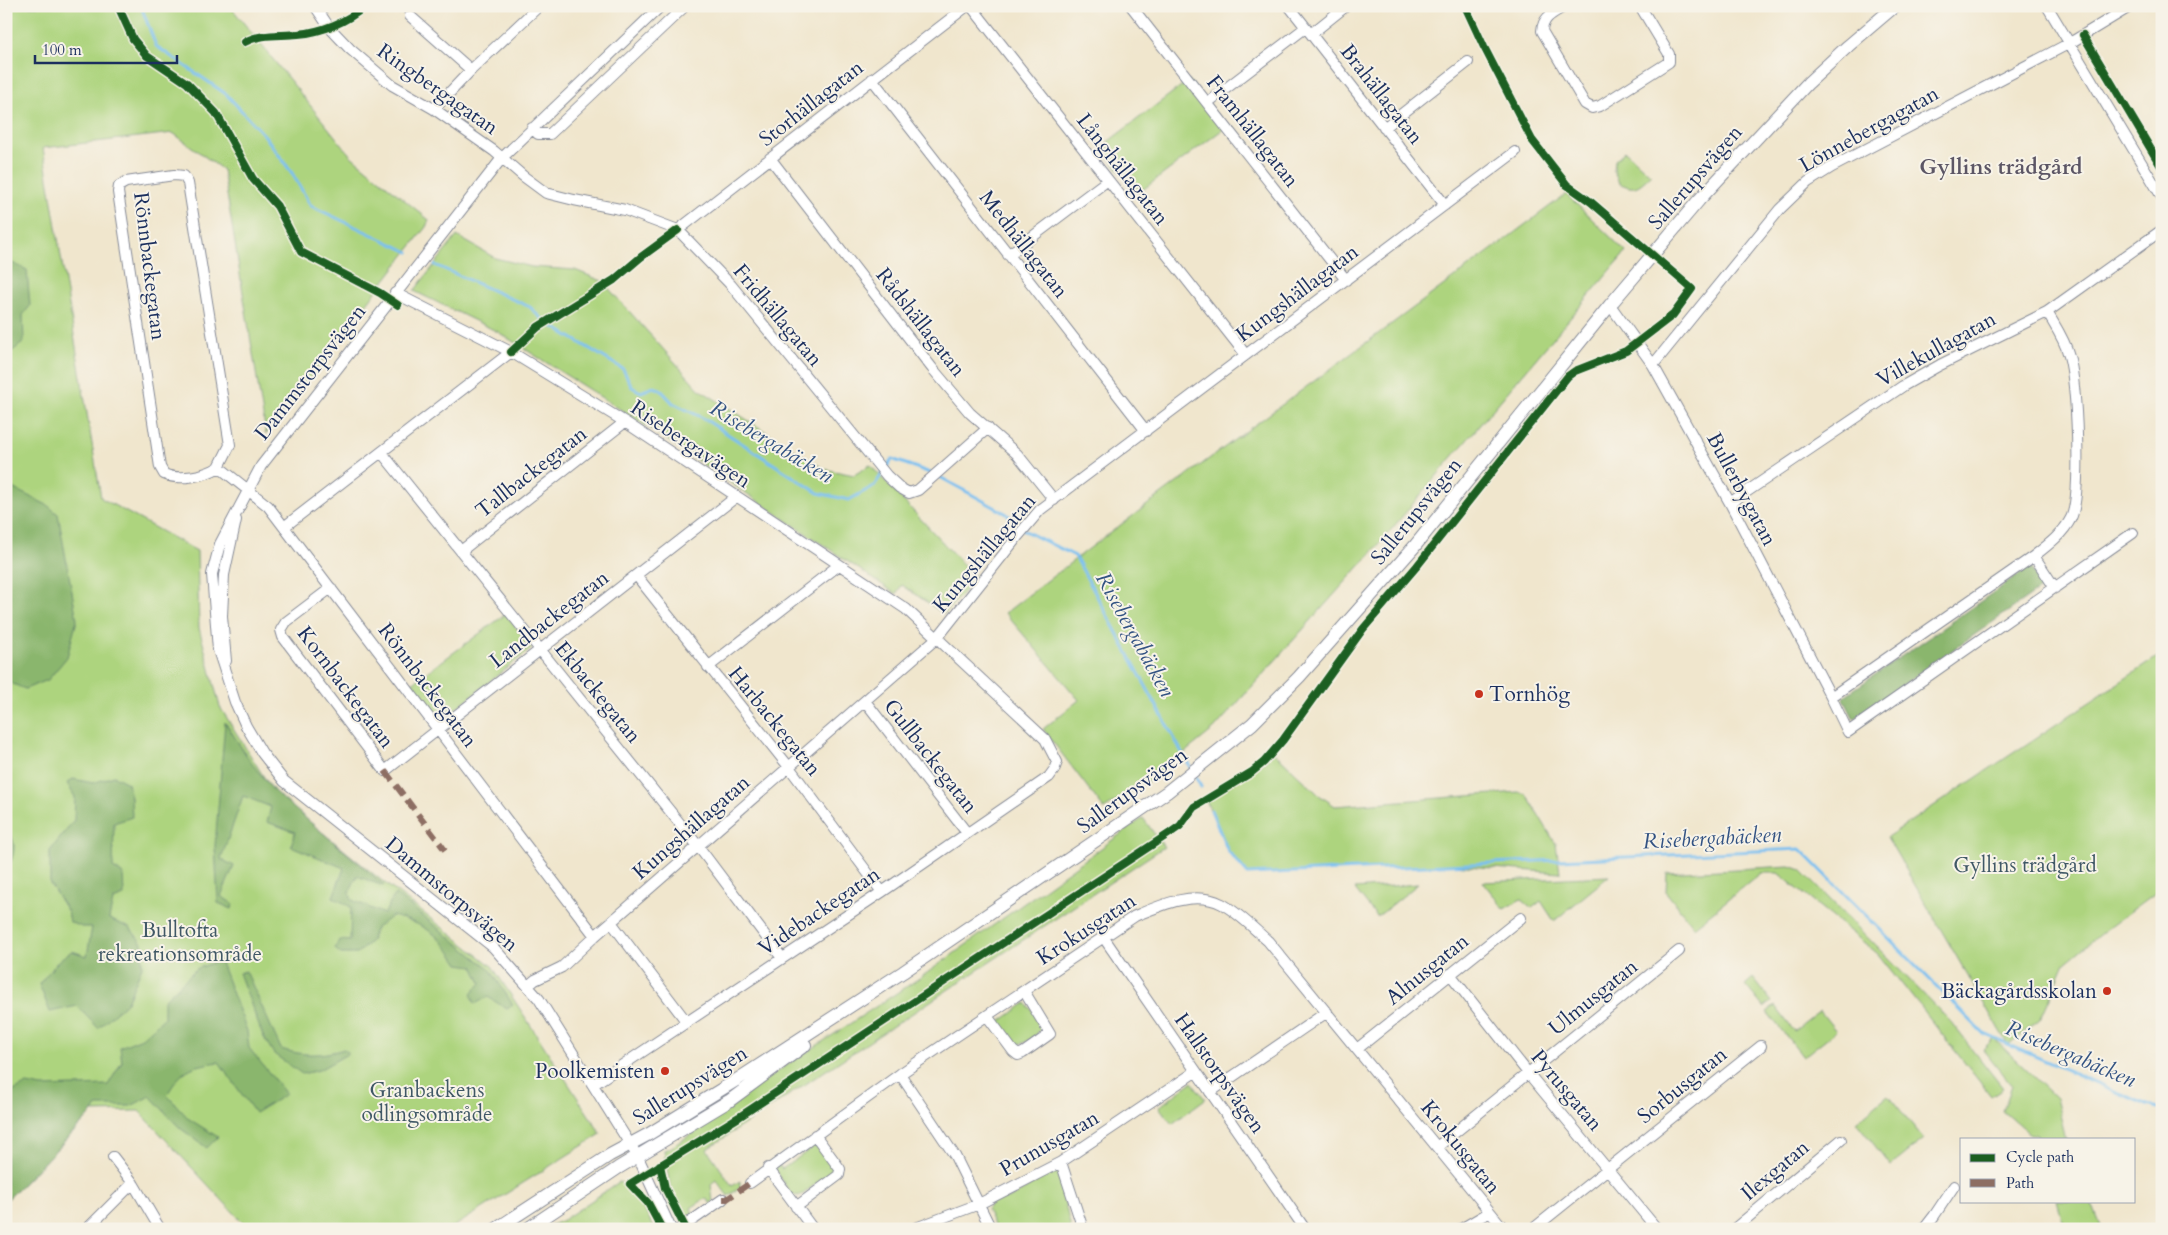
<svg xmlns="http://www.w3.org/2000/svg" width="2168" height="1235" font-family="Cardo,serif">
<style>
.green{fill:#add47e;stroke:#64826e}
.forest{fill:#8ab66d;stroke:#527266}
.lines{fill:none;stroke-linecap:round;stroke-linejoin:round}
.stream{stroke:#7ac0f1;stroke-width:3}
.minor-casing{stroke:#868a96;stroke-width:12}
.major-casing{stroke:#868a96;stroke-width:14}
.minor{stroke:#fff;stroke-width:10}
.major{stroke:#fff;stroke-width:12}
.quiet{stroke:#8d6e63;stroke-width:6;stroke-dasharray:12 6;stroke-linecap:butt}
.cycleway-casing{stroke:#f7f3e8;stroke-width:11}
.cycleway{stroke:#1b5e20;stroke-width:8}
.poi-dot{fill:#c8321e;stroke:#f7f3e8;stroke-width:2}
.labels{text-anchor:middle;stroke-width:4;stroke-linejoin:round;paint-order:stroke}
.street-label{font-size:21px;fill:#1b2f5e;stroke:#f7f3e8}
.poi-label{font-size:21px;fill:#1b2f5e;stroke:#f7f3e8;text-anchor:end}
.park-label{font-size:21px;fill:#405866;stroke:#f7f3e8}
.neighbourhood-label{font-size:22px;font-weight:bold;fill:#5c5665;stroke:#f7f3e8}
.water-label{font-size:22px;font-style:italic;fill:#335383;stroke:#f7f3e8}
</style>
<rect width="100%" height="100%" fill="#f7f3e8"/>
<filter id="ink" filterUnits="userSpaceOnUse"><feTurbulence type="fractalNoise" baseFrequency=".02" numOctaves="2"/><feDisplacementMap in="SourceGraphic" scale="10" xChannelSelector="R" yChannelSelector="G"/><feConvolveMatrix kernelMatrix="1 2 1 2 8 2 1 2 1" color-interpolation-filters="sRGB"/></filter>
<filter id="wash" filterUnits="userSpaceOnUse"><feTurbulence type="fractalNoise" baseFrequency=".0096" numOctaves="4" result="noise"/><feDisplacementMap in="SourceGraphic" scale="20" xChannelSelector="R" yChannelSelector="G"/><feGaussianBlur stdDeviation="1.12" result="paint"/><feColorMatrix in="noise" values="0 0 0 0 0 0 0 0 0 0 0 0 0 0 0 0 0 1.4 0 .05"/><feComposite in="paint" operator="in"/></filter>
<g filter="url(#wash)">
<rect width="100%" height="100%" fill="#f0e6cd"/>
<!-- green -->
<path class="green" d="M6,6H230L351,156L429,220L426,227L266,434L223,170L173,133L43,148L101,498L197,551L199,628L220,707L274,793L381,880L492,966L601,1134L450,1229H249L139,1111L93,1112L6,1201Z
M1189,80L1226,127L1137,194L1101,147Z
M1625,151L1651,175C1638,187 1635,191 1619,183L1614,171L1615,160Z
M1566,194L1626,252L1374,550L1214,729L1153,778L1104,809L1043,729L1079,700L1005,613C1190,470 1379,335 1566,194Z
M457,236L495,258L532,267L575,270L602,281L699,389L824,469L854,475L870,465L976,578L944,614L902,585L896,594L648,427L498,332L414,291Z
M506,614L532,648L440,721L411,684Z
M2162,654V888L2104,931L2065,963L2041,1018L2008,1045L1887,837Z
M1273,751L1319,795L1335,806L1519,792L1526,794L1556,844L1560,873L1453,865L1248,874L1228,851L1206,800L1264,762Z
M1143,818L1164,847L707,1149L732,1186L740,1181V1188L728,1196L716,1180L711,1184L713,1202L711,1204L706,1198L691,1208L694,1215H687C670,1197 667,1173 664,1150L670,1148L720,1116L730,1106L775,1073L924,975Z
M1790,866L1801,870L1950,1021L2003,1088L1991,1096L1878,954L1778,873H1761L1694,927L1666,892L1667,873Z
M1609,876L1554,921L1541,901L1532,908L1521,899L1504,909L1483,882Z
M1418,884L1377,917L1355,889Z
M1753,978L1772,1002L1764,1008L1745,985Z
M1026,1003C1030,1009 1038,1016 1040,1023C1044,1034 1022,1047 1013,1044L998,1023Z
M1775,1006L1794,1031L1820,1011L1836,1031L1803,1057L1767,1012Z
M1994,1039L2056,1098L2066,1139H2038L2037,1134H2030L2003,1111L2012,1086L1983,1050Z
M1192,1082L1205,1099L1172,1124L1159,1107Z
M1888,1095L1924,1139L1891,1166L1856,1122Z
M813,1140L833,1165L832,1171L803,1194L798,1196L791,1194L775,1169L778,1164L782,1169L812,1148L808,1142Z
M1057,1169L1071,1229H996L987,1210L991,1203L1005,1194L1008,1199L1037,1182L1035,1178Z
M619,1182L631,1186L655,1229H543L563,1220Z
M2057,1201H2091L2102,1229H2065Z"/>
<!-- forest -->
<path class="forest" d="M6,260L27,270L30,306L23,315L24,342L6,356Z
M6,485L47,505L58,514L77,620L67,657L48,680L25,689L6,681Z
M2030,567L2043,587L1854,719L1843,697Z
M225,722L252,764L275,792L384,885L383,886L357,876L349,893L352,900L384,914L395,894L490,969L513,1005L507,1009L488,997L475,1004L471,994L481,983L473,966L459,964C440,935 426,924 392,916L376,928L371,941L357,954H341L335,949L339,940L350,941L351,907L333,897L344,868L291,846L295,832L267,822L271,807L243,796L221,859L234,866L221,896L233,904L232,909L218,903L215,846Z
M114,776L128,783L131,798L132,817L114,823L113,868L123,874L124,896L113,900L109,919L130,928L142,943V967L127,1002L98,1028L77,1006L50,1012L39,984L60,959L72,951L87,956L92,927H82L70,922L68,912L50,884V851L74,820L75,797L67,783L73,779L93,783Z
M6,830C17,840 15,851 10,864L6,863Z
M220,960L247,1031L249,1048L286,1094L255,1113L219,1062C190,1066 182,1069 167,1095L189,1119L218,1137L207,1148L180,1128L150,1096L131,1106H97L93,1112L6,1201V1095L27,1084L42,1087L108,1085L122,1062L120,1047L142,1038L164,1018V1000L196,969Z
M246,971L281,1049C303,1056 322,1056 344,1049L349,1053L319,1070L302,1074L274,1054L263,1036L239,973Z"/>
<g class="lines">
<!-- stream -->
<path class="stream" d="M141,6L156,46L226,94L265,136L292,173L311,206L409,252
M435,265L530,307L544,321L623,369L632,387L641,392L653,387L660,389L673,403L703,418L818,493L849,500L874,486L892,459L933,474
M938,476L1007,514L1025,531L1075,556L1191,769
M1194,774L1201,787
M1211,810L1228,851L1248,874L1800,849L1984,1034L2147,1105L2162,1109"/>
</g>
</g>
<g filter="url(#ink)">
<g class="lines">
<defs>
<path id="minor" d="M315,6L329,27L350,49L392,85L434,109L494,151L523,176L546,193L574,200L625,210L678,230L731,285L887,476L900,488L909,493L918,490L988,428
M661,6L502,158L261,466L220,544L212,574L218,650L235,702L246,726L262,753L284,781L493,947L539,999L638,1157L671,1229
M971,6L1246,355
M1131,6L1346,280
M1289,6L1445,205
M1565,6C1554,13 1543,16 1542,31L1585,104L1592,108L1600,106L1669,62V54L1640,6
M2047,6L2162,197
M410,16L471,70
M1311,34L1346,6
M872,79L1146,431
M1207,103L1305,28
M434,109L471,70L539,6
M532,128L538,134H550L685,6
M1384,128L1468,62
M770,158L932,368L970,413L1017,454L1054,500
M678,230L967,6
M1008,255L1108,180
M395,293L511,352L625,422L906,609L1045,739L1057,762L1054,770L1049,777L882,892L594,1084
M1610,305L1653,365L1730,503L1831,697L2034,556C2047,546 2063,534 2071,518C2082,495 2077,382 2069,356C2065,340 2055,326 2047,312
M1653,365L1780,209L1808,182L1832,167L2070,43L2131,6
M382,453L698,846L782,958
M219,467C205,476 179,481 164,474L160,467L118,192L119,186L126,182L174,175L184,176L188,183L230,445L219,467L268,506L595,936
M1730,503L1903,386L1940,365L2047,312L2162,230
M284,527L511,352
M461,551L625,422
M2034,556L2055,588
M636,575L789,767L882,892
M331,588L286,622L281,630L283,637L385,771L736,497
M226,661L222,616L224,575L236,520
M708,667L839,565
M1831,697L1848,732L2133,533
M865,701L967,833
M611,922L686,1021
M1104,938L1305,1229
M1450,974L1528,1073L1657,1229
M528,986L535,980L562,967L595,936L938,637L1018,536L1040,510L1515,152
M987,1016L1013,1051L1018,1055L1023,1053L1050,1034L1024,991
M1357,1049L1521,918
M900,1074L955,1156L991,1229
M1210,1092L1327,1012
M1437,1147L1679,951
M113,1157L133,1183L160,1229
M1061,1162L1083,1229
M768,1168L813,1229
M750,1183L900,1074L1135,916C1161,905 1194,890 1222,904C1239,913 1254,929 1268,941L1504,1229
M796,1207L839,1175L840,1169L815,1135
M87,1229L133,1183
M680,1229L723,1199
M913,1229L979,1204L1061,1162L1195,1072
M1461,1229L1490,1212
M1533,1229L1761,1046
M1734,1229L1841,1140
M1924,1229L1934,1216L1954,1186"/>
<path id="major" d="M496,1229L610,1155L649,1134L735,1081L903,972L1167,792L1252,724L1299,677L1414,547L1610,305L1699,200L1808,83L1848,46L1895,6
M527,1229L618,1168L729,1101L805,1045"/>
</defs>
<!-- minor casing -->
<use href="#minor" class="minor-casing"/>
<!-- major casing -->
<use href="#major" class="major-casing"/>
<!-- minor -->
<use href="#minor" class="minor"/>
<!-- major -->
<use href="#major" class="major"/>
<!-- quiet -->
<path class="quiet" d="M385,771L445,850
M723,1199H727L750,1183"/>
<defs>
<path id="cycleway" d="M118,6L133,39L147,56L187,83L216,113L253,179L277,206L301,252L380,293L398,305
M2083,35L2162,168
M245,42C262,33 279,36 298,34C322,32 347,22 365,6
M511,352L538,327L614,280L641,257L678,230
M660,1165L665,1188L686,1229
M662,1229L648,1203L630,1184L739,1117L1170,833L1180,826L1194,807L1252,772L1264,762L1283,740L1363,629L1417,566L1568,376L1575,371L1626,351L1673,315L1692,289L1591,202L1567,185L1532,140L1484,47L1465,6"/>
</defs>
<!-- cycleway casing -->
<use href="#cycleway" class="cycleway-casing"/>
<!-- cycleway -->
<use href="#cycleway" class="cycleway"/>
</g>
</g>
<!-- markers -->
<g class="poi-dot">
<circle cx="1479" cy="694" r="5"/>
<circle cx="2107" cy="991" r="5"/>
<circle cx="665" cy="1071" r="5"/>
</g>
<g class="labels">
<!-- street labels -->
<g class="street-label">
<text transform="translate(438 89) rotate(35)" y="7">Ringbergagatan</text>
<text transform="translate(1382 94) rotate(52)" y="7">Brahällagatan</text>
<text transform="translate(811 103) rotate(-38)" y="7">Storhällagatan</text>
<text transform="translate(1869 129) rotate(-29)" y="7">Lönnebergagatan</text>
<text transform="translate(1253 131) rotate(52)" y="7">Framhällagatan</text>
<text transform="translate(1123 169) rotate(52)" y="7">Långhällagatan</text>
<text transform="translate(1695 177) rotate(-49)" y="7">Sallerupsvägen</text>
<text transform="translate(1024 244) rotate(52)" y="7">Medhällagatan</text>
<text transform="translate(150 266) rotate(83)" y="7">Rönnbackegatan</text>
<text transform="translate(1297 293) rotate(-37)" y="7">Kungshällagatan</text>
<text transform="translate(778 315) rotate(50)" y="7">Fridhällagatan</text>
<text transform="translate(921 322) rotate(52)" y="7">Rådshällagatan</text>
<text transform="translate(1936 349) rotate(-29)" y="7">Villekullagatan</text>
<text transform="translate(310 372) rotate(-52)" y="7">Dammstorpsvägen</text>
<text transform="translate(691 444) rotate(34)" y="7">Risebergavägen</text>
<text transform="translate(531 472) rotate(-38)" y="7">Tallbackegatan</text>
<text transform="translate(1742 489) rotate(62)" y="7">Bullerbygatan</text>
<text transform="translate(1416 511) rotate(-51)" y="7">Sallerupsvägen</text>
<text transform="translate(984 553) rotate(-50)" y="7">Kungshällagatan</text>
<text transform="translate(549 619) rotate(-38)" y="7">Landbackegatan</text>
<text transform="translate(428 685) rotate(53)" y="7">Rönnbackegatan</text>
<text transform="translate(346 687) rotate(53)" y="7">Kornbackegatan</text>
<text transform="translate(598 692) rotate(51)" y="7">Ekbackegatan</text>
<text transform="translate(775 721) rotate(51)" y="7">Harbackegatan</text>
<text transform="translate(931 756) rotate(52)" y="7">Gullbackegatan</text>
<text transform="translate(1132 790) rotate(-36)" y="7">Sallerupsvägen</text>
<text transform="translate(691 827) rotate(-41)" y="7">Kungshällagatan</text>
<text transform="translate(452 894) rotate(40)" y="7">Dammstorpsvägen</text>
<text transform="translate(819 911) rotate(-34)" y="7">Videbackegatan</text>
<text transform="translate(1086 929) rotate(-33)" y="7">Krokusgatan</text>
<text transform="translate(1427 969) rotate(-39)" y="7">Alnusgatan</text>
<text transform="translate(1593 997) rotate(-39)" y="7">Ulmusgatan</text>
<text transform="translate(1220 1073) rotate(55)" y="7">Hallstorpsvägen</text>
<text transform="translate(690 1085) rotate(-32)" y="7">Sallerupsvägen</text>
<text transform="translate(1682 1085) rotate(-39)" y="7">Sorbusgatan</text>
<text transform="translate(1567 1090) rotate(50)" y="7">Pyrusgatan</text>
<text transform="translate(1049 1143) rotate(-30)" y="7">Prunusgatan</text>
<text transform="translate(1461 1147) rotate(51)" y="7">Krokusgatan</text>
<text transform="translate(1775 1170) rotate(-40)" y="7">Ilexgatan</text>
</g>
<!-- poi labels -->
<g class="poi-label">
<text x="1489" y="701" text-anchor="start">Tornhög</text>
<text x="2097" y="998">Bäckagårdsskolan</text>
<text x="655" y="1078">Poolkemisten</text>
</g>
<!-- park labels -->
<g class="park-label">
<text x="2025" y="872">Gyllins trädgård</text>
<text x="180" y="937">Bulltofta<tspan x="180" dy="24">rekreationsområde</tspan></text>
<text x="427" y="1097">Granbackens<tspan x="427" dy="24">odlingsområde</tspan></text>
</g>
<!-- neighbourhood labels -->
<g class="neighbourhood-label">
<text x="2001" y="174">Gyllins trädgård</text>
</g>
<!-- water labels -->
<g class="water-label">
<text transform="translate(772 441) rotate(31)" y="8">Risebergabäcken</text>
<text transform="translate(1136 634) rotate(61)" y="8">Risebergabäcken</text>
<text transform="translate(1712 837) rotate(-3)" y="8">Risebergabäcken</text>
<text transform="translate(2071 1053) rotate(23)" y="8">Risebergabäcken</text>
</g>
</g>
<!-- margin -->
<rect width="2168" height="1235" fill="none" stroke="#f7f3e8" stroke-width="25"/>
<!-- legend -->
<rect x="1960" y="1138" width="175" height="65" fill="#f7f3e8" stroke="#9fa5b1"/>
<rect x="1970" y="1154" width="25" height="8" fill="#1b5e20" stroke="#9fa5b1"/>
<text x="2006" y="1162" font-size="15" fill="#1b2f5e">Cycle path</text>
<rect x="1970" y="1179" width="25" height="8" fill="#8d6e63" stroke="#9fa5b1"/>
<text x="2006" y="1188" font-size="15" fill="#1b2f5e">Path</text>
<!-- scale -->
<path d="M35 55v8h142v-8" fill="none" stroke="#1b2f5e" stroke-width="2.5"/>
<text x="42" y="55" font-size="15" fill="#1b2f5e" stroke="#f7f3e8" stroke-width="4" paint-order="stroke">100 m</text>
</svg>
